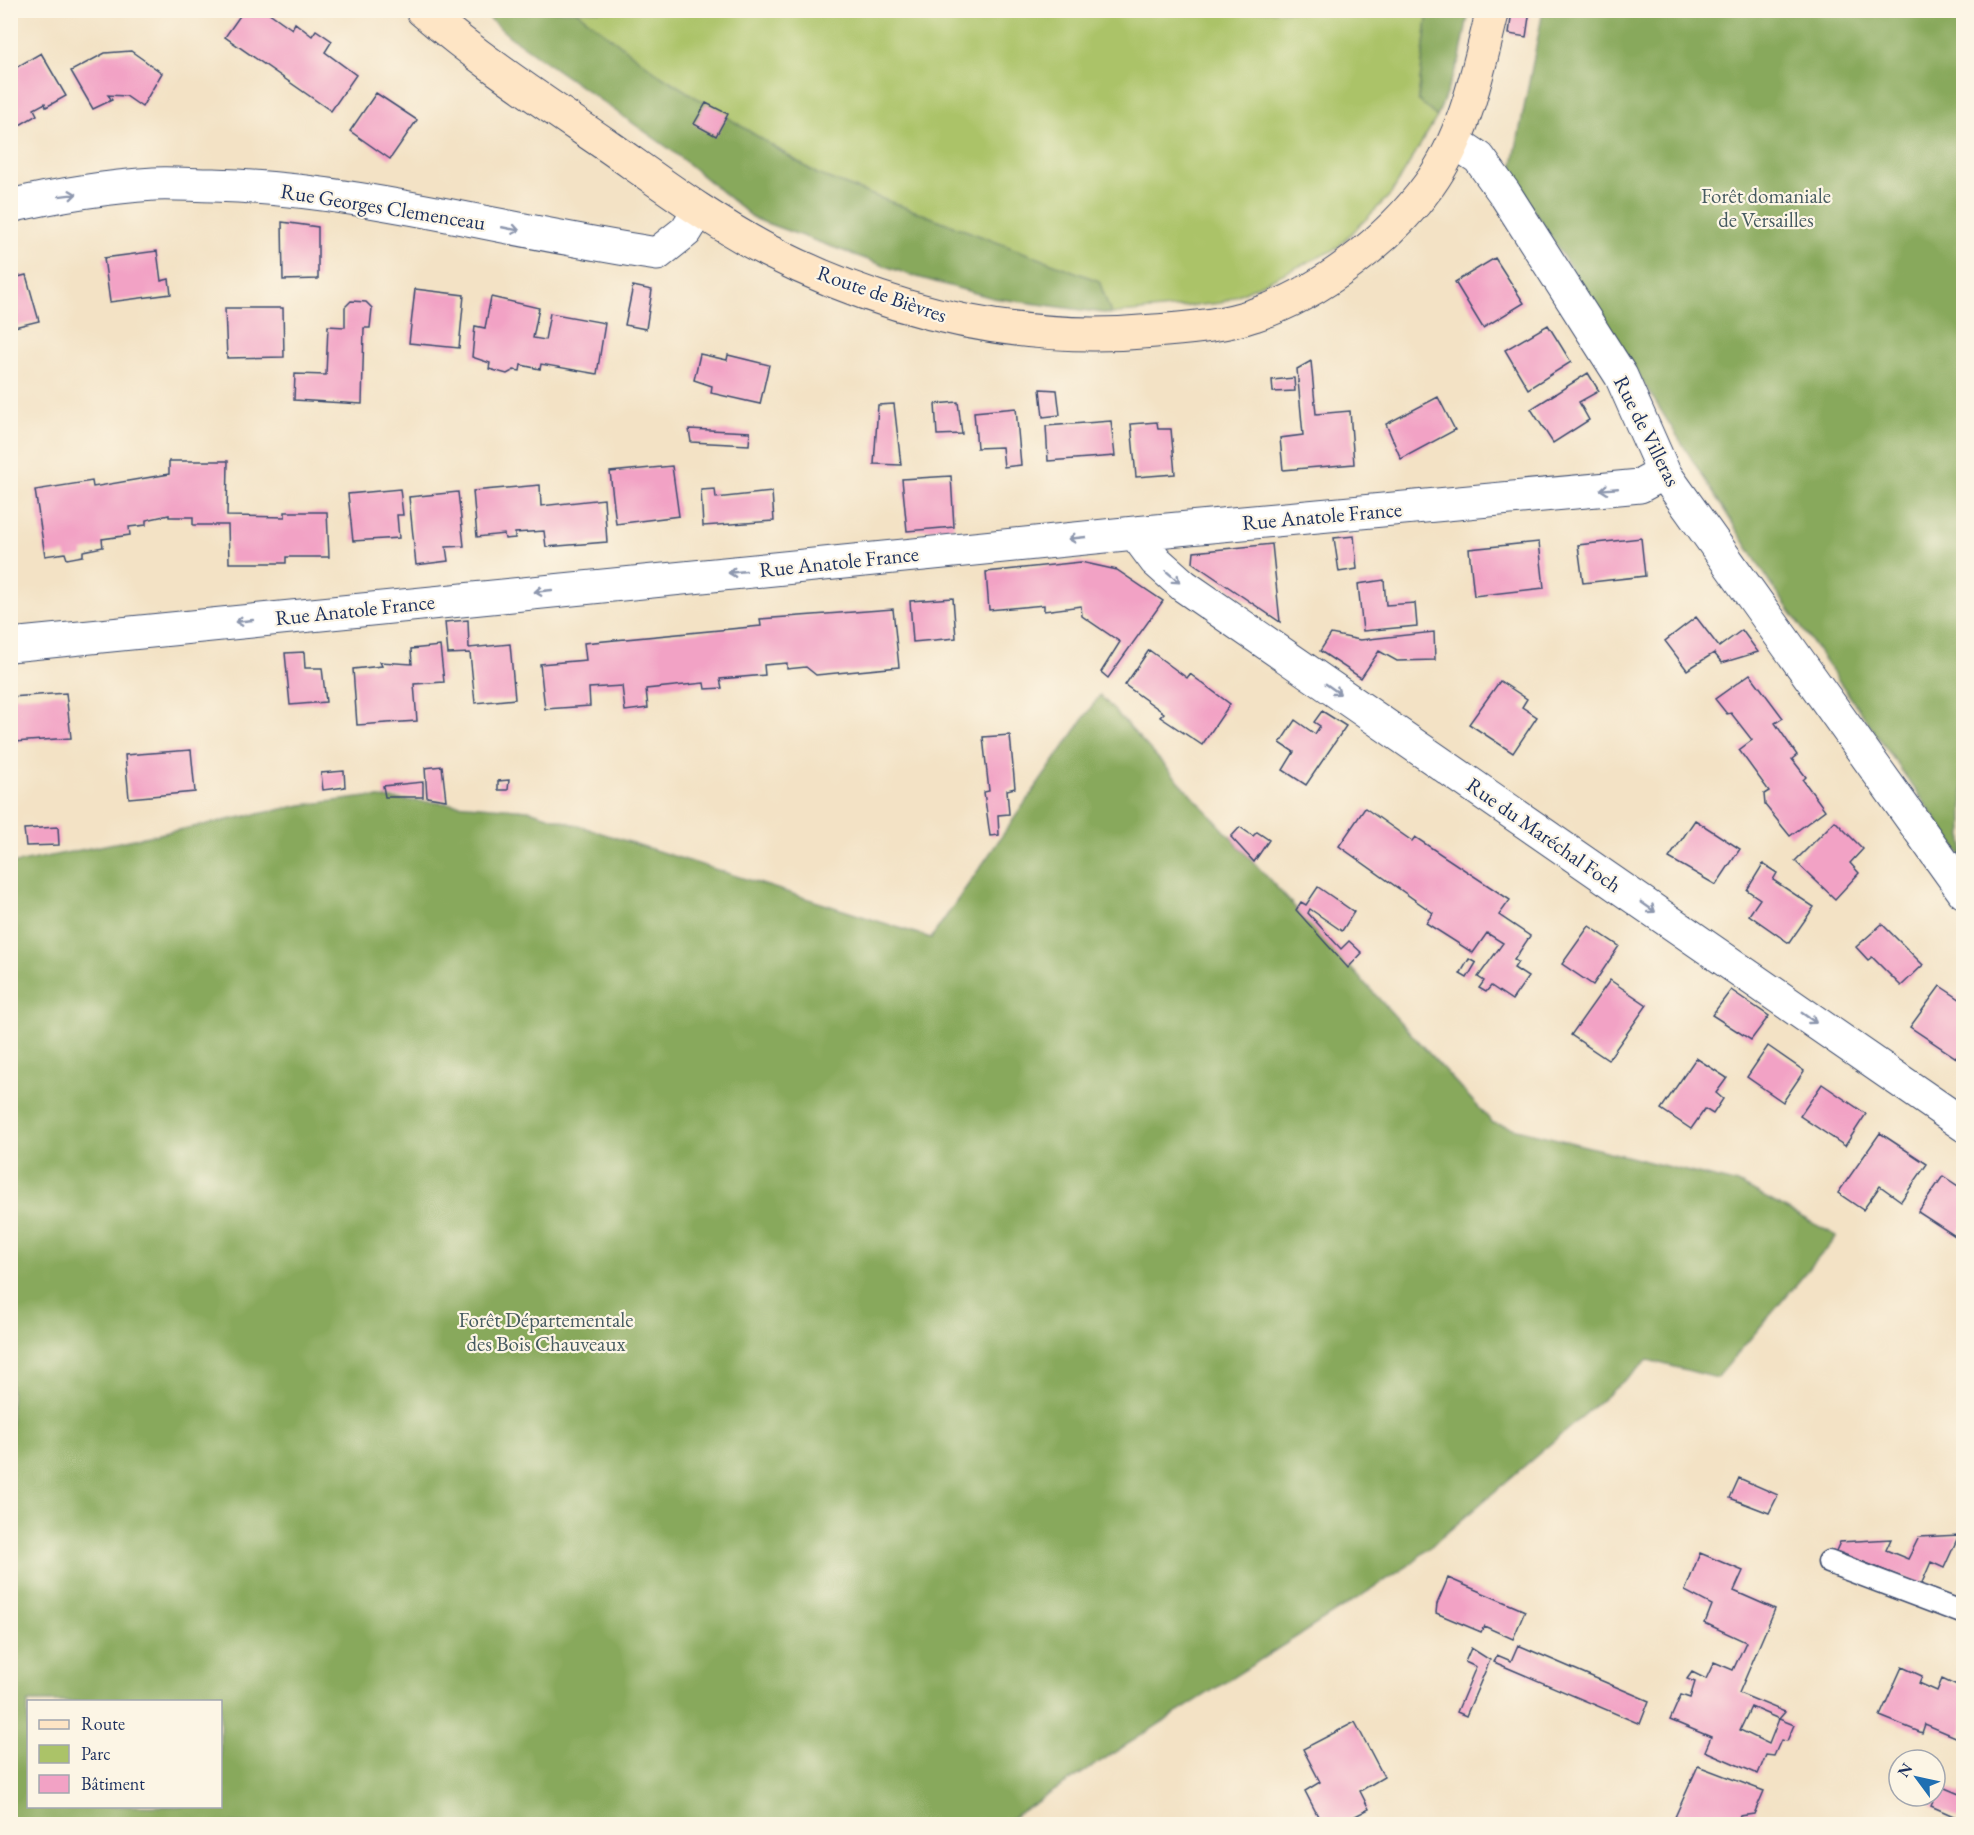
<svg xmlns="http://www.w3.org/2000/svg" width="1974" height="1835" font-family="'EB Garamond',serif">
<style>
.green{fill:#abc368;stroke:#637963;stroke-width:1.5}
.forest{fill:#88a95c;stroke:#526c5d;stroke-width:1.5;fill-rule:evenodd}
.building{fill:#f2a2c5;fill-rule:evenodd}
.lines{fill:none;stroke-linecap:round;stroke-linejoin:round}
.lane-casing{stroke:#3b4a6d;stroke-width:25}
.street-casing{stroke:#3b4a6d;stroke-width:35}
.secondary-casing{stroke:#3b4a6d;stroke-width:35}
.lane{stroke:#fff;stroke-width:22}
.street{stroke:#fff;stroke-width:33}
.secondary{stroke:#fee5c5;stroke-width:33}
.oneway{stroke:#8d97ae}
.labels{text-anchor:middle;stroke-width:4.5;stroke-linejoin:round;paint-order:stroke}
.park-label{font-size:21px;fill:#465b61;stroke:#fcf5e5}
.street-label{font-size:21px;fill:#1b2f5e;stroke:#fcf5e5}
</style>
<rect width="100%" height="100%" fill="#fcf5e5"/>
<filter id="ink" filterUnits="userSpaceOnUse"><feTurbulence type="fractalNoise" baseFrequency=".0167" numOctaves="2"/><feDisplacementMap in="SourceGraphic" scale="12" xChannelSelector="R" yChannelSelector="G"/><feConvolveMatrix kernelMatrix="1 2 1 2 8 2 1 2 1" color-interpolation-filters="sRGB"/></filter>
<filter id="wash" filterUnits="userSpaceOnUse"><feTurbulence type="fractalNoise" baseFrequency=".008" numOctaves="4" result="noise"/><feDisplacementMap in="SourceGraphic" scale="24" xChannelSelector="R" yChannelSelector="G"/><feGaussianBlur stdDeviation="1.35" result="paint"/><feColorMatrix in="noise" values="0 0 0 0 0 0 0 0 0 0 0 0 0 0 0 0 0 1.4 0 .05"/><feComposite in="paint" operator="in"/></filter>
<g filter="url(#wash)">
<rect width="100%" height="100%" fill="#f3e2c5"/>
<!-- green -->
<path class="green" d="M576,11H1428L1418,100L1437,117L1391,194L1336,249L1221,303L1111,314L1099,281L817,174L657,73Z"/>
<!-- forest -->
<path class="forest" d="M481,11H576L657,73L817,174L1099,281L1111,314L993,298L910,275L755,219L671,150L509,36Z
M1428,11H1469L1460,58L1437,117L1418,100Z
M1543,11H1963V858L1771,584L1511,174Z
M1100,695L1493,1123L1742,1185L1837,1236L1717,1378L1648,1360L1408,1566L1002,1824H11V864L302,805L367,797L529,810L931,938ZM28,1702H220V1806H28Z"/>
<g id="blocks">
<!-- building -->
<path class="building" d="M244,10H265L292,29L295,23L312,36L316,30L332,41L325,52L356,75L331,111L225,37Z
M1512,10H1530L1526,37L1509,34Z
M131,51L162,73L142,107L126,96L108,95L112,100L93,109L71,71L105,53Z
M41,53L66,96L46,107L45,103L34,109L37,115L13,129L10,125V71Z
M376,93L417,120L390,159L350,131Z
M706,103L728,114L716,136L694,124Z
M282,222L318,227V279L283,280Z
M157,251L161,281L169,279L171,294L110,302L104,258Z
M1495,258L1524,303L1483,328L1455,282Z
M26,275L39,321L10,328V279Z
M633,286L652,290L646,329L625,325Z
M415,289L464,295L459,348L409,343Z
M491,297L539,308L533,338L545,340L550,313L605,323L597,374L541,364L540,369L521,365L520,371L514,370L507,374L489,369L490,363L472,357L475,326L485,328Z
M351,301L366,302L372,308L370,328H364L362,404L294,400L295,374L326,375L328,326L345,327V307Z
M225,308H283L284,357L227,358Z
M1548,325L1571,362L1528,389L1505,350Z
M700,354L727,360L728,355L769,365L760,404L711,393L712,386L694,380Z
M1311,361L1316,414L1350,411L1354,464L1283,470L1280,438L1303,435L1297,369Z
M1588,373L1599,391L1579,402L1589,420L1553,443L1531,409Z
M1294,378L1295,391L1273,392L1272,380Z
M1040,389L1057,390L1060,415L1043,417Z
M1438,397L1455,430L1401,459L1386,424Z
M958,402L962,434L937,435L935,404Z
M894,404L901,465L874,464L878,405Z
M1016,408L1021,465L1004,467L1002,447L977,448L974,412Z
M1111,421L1115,456L1048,461L1046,426Z
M1157,422L1158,429H1171L1175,474L1136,477L1131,424Z
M689,429L750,432L749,445L691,442Z
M169,461H228L227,516L285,517V512H327L329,557H286V563H229L228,525H193V517H169V515L146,520V525L129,527L130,535L102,539L103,547L83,551V556L67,559L65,553L45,556L35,490L92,481L93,487L169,474Z
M672,466L679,516L616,524L610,472Z
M951,476L954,527L907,531L902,479Z
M540,485L541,506L604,499L607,542L546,547L544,531L515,533V538L505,539L504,534L477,537L473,491Z
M400,489L403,515H397L399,538L353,541L348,494Z
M715,489L716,498L772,492L774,521L703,526L701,490Z
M458,492L464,546L446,547L448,561L416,565L409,497Z
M1354,536L1357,569L1339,572L1334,538Z
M1641,538L1645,576L1583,583L1578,545Z
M1539,542L1544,588L1474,596L1469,549Z
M1272,544L1280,622L1193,563L1194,552Z
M1081,562L1117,570L1163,601L1108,678L1101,672L1120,642L1082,616L1081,606L1044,611V605L989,610L986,572Z
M1384,580L1386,605L1415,603L1417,626L1363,631L1358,584Z
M953,598L956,638L913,642L910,601Z
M893,609L899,667L816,675L806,667L787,669V663L764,665L765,675L720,679L722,688L705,689L704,683L646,689L648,708L625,711L622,686L589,688L590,706L545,709L540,664L586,660L584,643L761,626L760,619Z
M1696,617L1719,647L1742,630L1758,652L1722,663L1714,653L1687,670L1665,641Z
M468,620L469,648L510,644L515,699L475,703L470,653L448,654L445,622Z
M1434,632L1435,660L1397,661L1379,651L1361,678L1320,651L1331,634L1360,640Z
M440,646L444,682L414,684L417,721L357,725L353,669L382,666L380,662L412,664L411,649Z
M1149,650L1187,678L1190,674L1230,704L1202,745L1160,717L1164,713L1125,685Z
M304,652L305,668H322L326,702L290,705L285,653Z
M1750,674L1783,718L1775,723L1797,755L1792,759L1806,777L1803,780L1825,810L1790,836L1765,805L1764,794L1769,791L1739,750L1752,740L1731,713L1727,714L1715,699Z
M1500,681L1527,699L1522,707L1537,717L1513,753L1469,724Z
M66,693L71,738L14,742L11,697Z
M1322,711L1346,726L1306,785L1283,770L1294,752L1280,743L1295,720L1315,734L1320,726L1314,722Z
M1010,735L1015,788L1007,790L1009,814L998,815L999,835L990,836L984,792L989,791L983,737Z
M191,750L195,792L129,798L125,755Z
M442,766L446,800L427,797L425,768Z
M344,771L345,787L323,790L321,773Z
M509,780L508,790H498V781Z
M423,782V797H385L383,786Z
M1365,808L1412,841L1415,837L1510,900L1499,915L1530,936L1514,960L1518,962L1514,968L1528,977L1512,1000L1491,986L1486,992L1479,988L1484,981L1478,977L1503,943L1487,933L1473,953L1426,923L1433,913L1339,846Z
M1695,820L1740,849L1716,885L1669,858Z
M1835,821L1863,849L1850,863L1859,873L1835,899L1795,861Z
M58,827L59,845L26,846L24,829Z
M1240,827L1253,836L1257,832L1269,840L1254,862L1231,837Z
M1763,864L1777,873L1773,880L1814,907L1789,943L1749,915L1760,899L1747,890Z
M1318,887L1354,912L1342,931L1310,909L1308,913L1341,949L1349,941L1362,953L1348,968L1296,910L1301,902L1306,905Z
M1882,924L1923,965L1901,986L1872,957L1868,960L1856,947Z
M1589,926L1619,946L1593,985L1562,964Z
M1469,959L1476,963L1467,978L1460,974Z
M1610,980L1647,1005L1608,1060L1571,1035Z
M1940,986L1964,1002V1063L1910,1027Z
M1731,990L1769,1016L1751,1040L1712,1015Z
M1768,1046L1804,1071L1783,1102L1747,1077Z
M1696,1058L1727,1078L1716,1093L1723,1099L1713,1114L1705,1109L1691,1129L1661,1109Z
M1822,1084L1866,1114L1845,1146L1800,1116Z
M1880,1133L1927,1164L1901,1201L1880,1186L1863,1210L1838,1193Z
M1943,1176L1964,1190V1224L1955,1236L1918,1212Z
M1739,1478L1778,1495L1769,1513L1730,1498Z
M1959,1535L1944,1568L1931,1562L1921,1585L1836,1551L1840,1542L1891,1539L1886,1550L1908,1559L1919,1537Z
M1700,1553L1743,1571L1734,1591L1775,1609L1739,1693L1785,1712L1779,1719L1794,1725L1787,1741L1781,1740L1774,1756L1766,1755L1758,1774L1705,1751L1711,1737L1670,1720L1681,1695L1690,1698L1695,1682L1687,1679L1692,1672L1706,1679L1714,1662L1733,1670L1746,1642L1705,1623L1712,1605L1685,1591ZM1751,1707L1779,1719L1769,1744L1740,1730Z
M1448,1578L1525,1611L1513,1639L1484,1626L1481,1632L1436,1613L1437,1604Z
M1518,1645L1649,1701L1640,1724L1494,1662L1497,1655L1511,1661Z
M1471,1648L1490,1660L1466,1716L1457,1712L1476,1667L1465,1662Z
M1902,1667L1922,1676L1919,1683L1937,1691L1942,1679L1957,1686L1964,1673V1727L1958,1738L1925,1724L1922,1733L1880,1716Z
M1355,1722L1384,1777L1360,1791L1369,1809L1340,1824H1322L1305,1791L1320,1782L1303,1749Z
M1698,1766L1764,1791L1754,1814L1740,1816L1736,1824H1693L1675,1817Z
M1940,1786L1964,1796V1806L1958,1818L1931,1806Z"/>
</g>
</g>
<g filter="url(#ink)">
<use href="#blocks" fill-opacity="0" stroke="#3b4a6d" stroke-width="1.5"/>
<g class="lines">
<defs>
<path id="lane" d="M1829,1562L1964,1613"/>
<path id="street" d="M1455,142L1479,158L1505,194L1621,376L1664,473L1964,892
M10,206C57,195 106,187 154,184C174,183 194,185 213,185C363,189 509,232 657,254L686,231L699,210
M1135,533L1156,561L1184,586L1964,1125
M10,645L1135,533L1640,486L1664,473"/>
<path id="secondary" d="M422,10C481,61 547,104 611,148C662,184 713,222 768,251C890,313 1019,344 1155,331C1188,328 1222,326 1254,315C1318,295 1390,239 1429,185C1466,134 1478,70 1493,10"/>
</defs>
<!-- lane casing -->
<use href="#lane" class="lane-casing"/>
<!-- street casing -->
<use href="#street" class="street-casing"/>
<!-- secondary casing -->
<use href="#secondary" class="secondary-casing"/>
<!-- lane -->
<use href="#lane" class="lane"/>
<!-- street -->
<use href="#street" class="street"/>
<!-- secondary -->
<use href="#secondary" class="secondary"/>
</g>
<!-- one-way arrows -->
<defs><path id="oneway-shaft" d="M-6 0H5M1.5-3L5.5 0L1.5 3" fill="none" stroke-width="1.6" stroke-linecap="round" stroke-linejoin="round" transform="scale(1.5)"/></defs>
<g class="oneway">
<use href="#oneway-shaft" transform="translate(68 195) rotate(-7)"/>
<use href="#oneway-shaft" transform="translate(511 229) rotate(11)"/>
<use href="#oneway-shaft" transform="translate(1609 489) rotate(175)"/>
<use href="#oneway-shaft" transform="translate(1077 538) rotate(174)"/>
<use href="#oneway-shaft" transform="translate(737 572) rotate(174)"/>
<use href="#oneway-shaft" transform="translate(1173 577) rotate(41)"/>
<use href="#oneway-shaft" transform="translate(543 591) rotate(174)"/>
<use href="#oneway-shaft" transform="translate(244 621) rotate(174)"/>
<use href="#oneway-shaft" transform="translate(1333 689) rotate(35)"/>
<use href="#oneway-shaft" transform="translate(1648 907) rotate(35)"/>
<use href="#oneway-shaft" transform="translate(1809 1018) rotate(35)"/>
</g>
</g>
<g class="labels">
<!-- park labels -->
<g class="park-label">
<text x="1766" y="203">Forêt domaniale<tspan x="1766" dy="24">de Versailles</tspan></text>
<text x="546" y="1327">Forêt Départementale<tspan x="546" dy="24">des Bois Chauveaux</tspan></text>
</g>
<!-- street labels -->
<g class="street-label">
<text transform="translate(383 207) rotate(9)" y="7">Rue Georges Clemenceau</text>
<text transform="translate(882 294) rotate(19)" y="7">Route de Bièvres</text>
<text transform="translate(1647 431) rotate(63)" y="7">Rue de Villeras</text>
<text transform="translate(1322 516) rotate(-5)" y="7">Rue Anatole France</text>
<text transform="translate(839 562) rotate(-6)" y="7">Rue Anatole France</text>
<text transform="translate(355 610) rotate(-6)" y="7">Rue Anatole France</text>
<text transform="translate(1544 835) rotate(35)" y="7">Rue du Maréchal Foch</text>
</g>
</g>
<!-- margin -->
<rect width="1974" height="1835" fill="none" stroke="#fcf5e5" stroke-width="36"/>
<!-- legend -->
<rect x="27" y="1700" width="195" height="108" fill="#fcf5e5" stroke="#a2a6af" stroke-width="1.5"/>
<rect x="39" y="1720" width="30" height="9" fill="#fee5c5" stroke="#a2a6af" stroke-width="1.5"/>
<text x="81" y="1730" font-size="18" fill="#1b2f5e">Route</text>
<rect x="39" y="1745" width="30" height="18" fill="#abc368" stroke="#a2a6af" stroke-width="1.5"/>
<text x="81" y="1760" font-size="18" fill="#1b2f5e">Parc</text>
<rect x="39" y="1775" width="30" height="18" fill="#f2a2c5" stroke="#a2a6af" stroke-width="1.5"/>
<text x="81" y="1790" font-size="18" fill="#1b2f5e">Bâtiment</text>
<!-- north arrow -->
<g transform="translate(1917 1778) rotate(303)"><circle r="28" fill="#fcf5e5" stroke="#a2a6af" stroke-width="1.5"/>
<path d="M0-4.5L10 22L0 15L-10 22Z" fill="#1f6fb2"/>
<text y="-9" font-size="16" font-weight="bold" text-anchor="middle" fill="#1b2f5e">N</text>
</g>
</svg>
